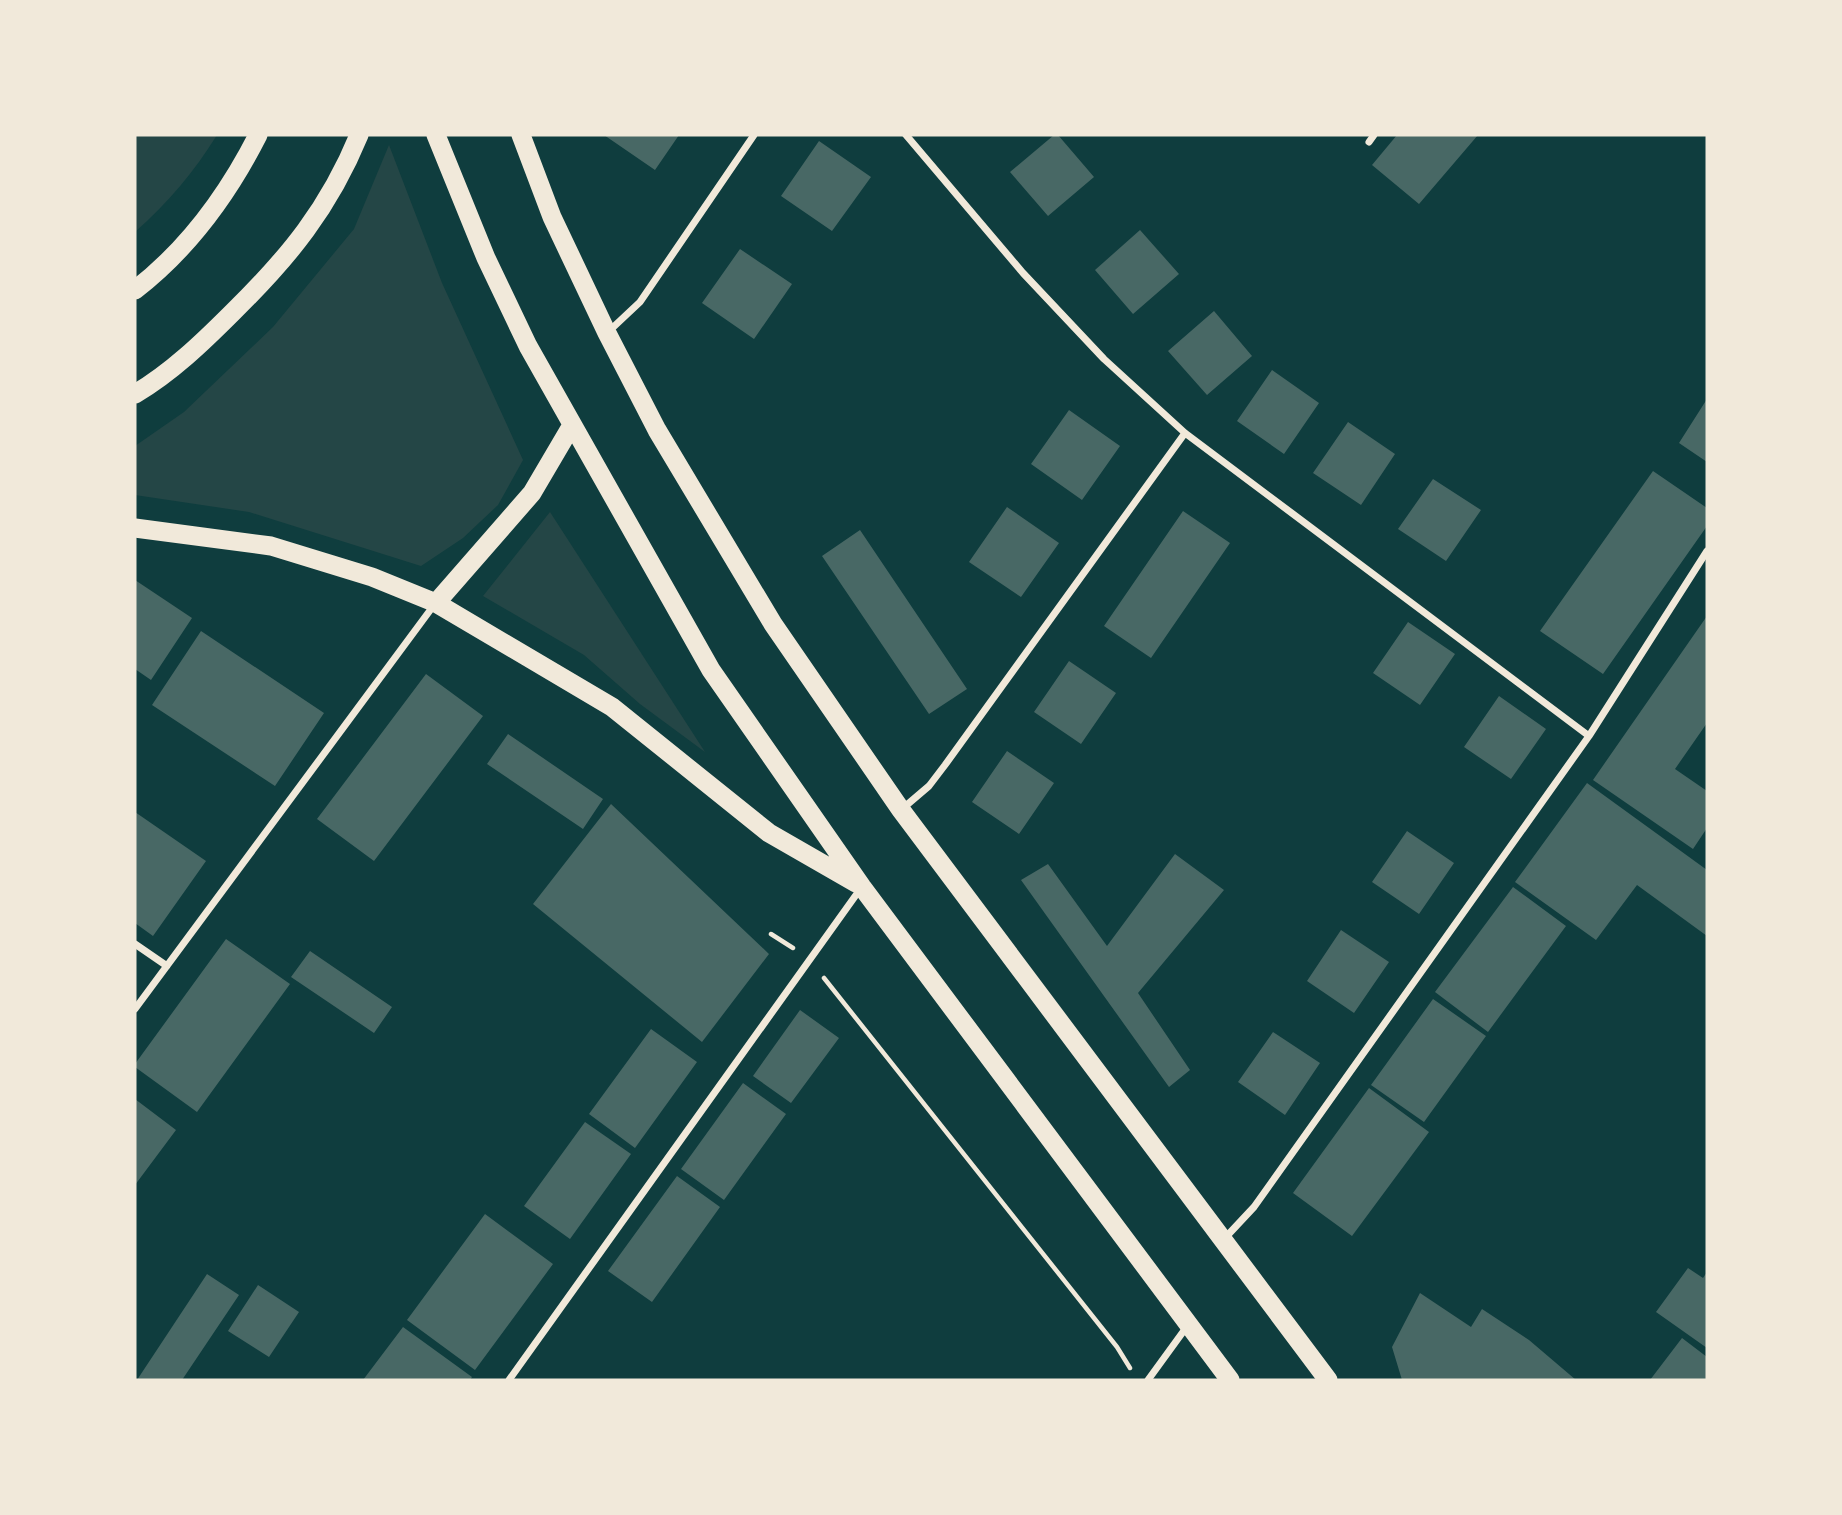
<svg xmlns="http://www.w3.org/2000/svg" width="1842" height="1515" font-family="'Noto Sans',sans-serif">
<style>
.green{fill:#244646}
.building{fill:#486865}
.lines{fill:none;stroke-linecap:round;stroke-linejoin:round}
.path{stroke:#f1e9da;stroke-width:4.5}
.minor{stroke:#f1e9da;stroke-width:7}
.trunk{stroke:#f1e9da;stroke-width:19}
</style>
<rect width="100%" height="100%" fill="#0f3d3e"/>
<!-- green -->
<path class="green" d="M135,135H217C194,172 168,203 135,232Z
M389,145L442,283L523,460L498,505L463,538L421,566L249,512L135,495V446L184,412L273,327L354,229Z
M550,512L705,752L640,704L584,655L483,596Z"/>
<!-- building -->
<path class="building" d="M604,135H679L655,170Z
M1054,135H1058L1094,177L1048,216L1010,172Z
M1397,135H1478L1419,204L1372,165Z
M819,141L871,177L832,231L781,196Z
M1140,230L1179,274L1133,314L1095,270Z
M740,249L792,284L754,339L702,303Z
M1214,311L1252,356L1207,395L1168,351Z
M1272,370L1319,403L1284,454L1237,421Z
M1707,399V462L1679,443Z
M1069,410L1120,446L1082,500L1031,464Z
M1348,422L1395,454L1361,505L1313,473Z
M1653,471L1707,508V526L1603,674L1540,631Z
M1433,479L1481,510L1446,561L1398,529Z
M1007,507L1059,543L1021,597L969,562Z
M1183,511L1230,543L1151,658L1104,626Z
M860,530L967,689L929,714L822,556Z
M135,580L192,618L151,680L135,669Z
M1707,616V723L1675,769L1707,791V828L1693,849L1593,780Z
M1408,622L1455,654L1420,705L1373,673Z
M201,631L324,713L275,786L152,705Z
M1069,661L1116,693L1081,744L1034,712Z
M426,674L483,716L374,861L317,819Z
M1499,696L1546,729L1511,779L1464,747Z
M508,734L603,799L583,829L487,764Z
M1007,751L1054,783L1019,834L972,802Z
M1587,783L1707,870V936L1637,885L1596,940L1515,882Z
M611,804L769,954L702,1042L533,904Z
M135,812L206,861L153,936L135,923Z
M1407,831L1454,863L1419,914L1372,882Z
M1175,854L1224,890L1138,993L1190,1070L1169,1087L1021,880L1048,864L1107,946Z
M1513,887L1566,926L1488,1032L1435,992Z
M1341,930L1389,962L1354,1013L1307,981Z
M226,939L290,984L197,1112L135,1067V1064Z
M310,951L392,1007L374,1033L291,977Z
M1433,999L1486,1036L1424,1122L1371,1085Z
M800,1010L839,1038L791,1103L753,1076Z
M651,1029L697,1062L635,1148L589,1114Z
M1273,1032L1320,1063L1285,1115L1238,1082Z
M743,1083L786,1114L724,1200L681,1169Z
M1369,1088L1429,1132L1352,1236L1293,1193Z
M135,1099L176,1130L135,1185Z
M585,1122L631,1154L570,1239L524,1206Z
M677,1176L720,1207L652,1302L608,1271Z
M485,1214L553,1264L475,1370L407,1320Z
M1688,1268L1703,1278L1707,1272V1348L1656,1312Z
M207,1274L239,1295L182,1380H137Z
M258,1285L299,1312L269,1357L228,1331Z
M1420,1293L1471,1327L1482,1309L1529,1340L1576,1380H1402L1392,1347Z
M403,1327L472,1377L470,1380H363Z
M1682,1338L1707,1357V1380H1650Z"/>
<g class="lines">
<!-- path -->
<path class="path" d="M771,934L793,948
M824,978L1117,1347L1130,1368"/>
<!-- minor -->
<path class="minor" d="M906,135L1023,273L1104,359L1185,433L1589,736
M1369,142L1374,135
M607,333L640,302L754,135
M902,809L929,786L945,765L1185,433
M135,944L167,966
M135,1009L434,605
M1225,1238L1254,1207L1589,736L1707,551
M509,1380L861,888
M1148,1380L1188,1325"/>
<!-- trunk -->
<path class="trunk" d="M436,135L486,258L528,346L711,670L862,887L1230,1380
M521,135L552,217L607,333L657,430L773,624L901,810L1328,1380
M135,290C188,249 228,194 258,135
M135,394C172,372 203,342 233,312C289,257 329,208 359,135
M135,528L271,546L372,577L436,603L612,707L769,833L856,883
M436,603L532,493L572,425"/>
</g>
<!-- border -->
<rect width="1842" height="1515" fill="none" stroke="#f1e9da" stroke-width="273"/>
</svg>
